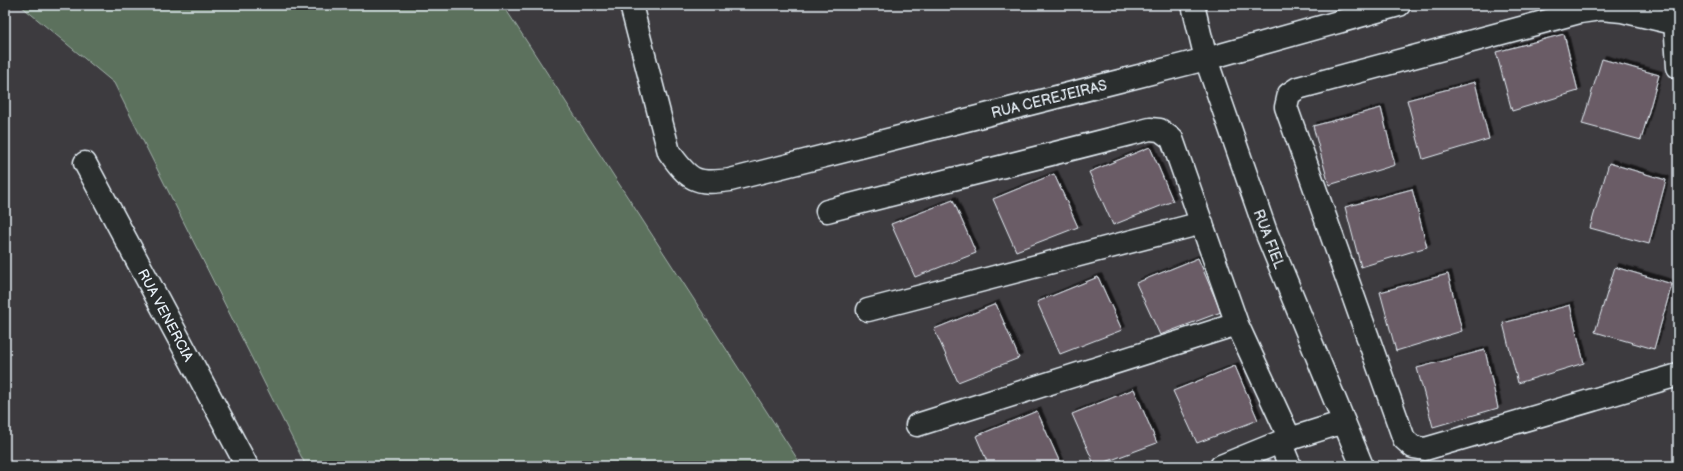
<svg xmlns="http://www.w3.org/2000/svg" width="1683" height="471" font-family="'Balsamiq Sans',sans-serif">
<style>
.green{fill:#5b715d;stroke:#a2b1aa}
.building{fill:#6a5b66;stroke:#e8f1f8;filter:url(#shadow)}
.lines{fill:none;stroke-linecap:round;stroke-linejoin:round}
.minor-casing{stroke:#e8f1f8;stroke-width:25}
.minor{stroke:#2a2d2e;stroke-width:22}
.labels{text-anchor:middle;stroke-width:3;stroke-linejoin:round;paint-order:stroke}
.street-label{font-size:14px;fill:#e8f1f8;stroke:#2a2d2e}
</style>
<defs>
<filter id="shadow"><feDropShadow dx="3.5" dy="-3.5" stdDeviation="0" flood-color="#0009"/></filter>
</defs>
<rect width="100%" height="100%" fill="#3d3b3f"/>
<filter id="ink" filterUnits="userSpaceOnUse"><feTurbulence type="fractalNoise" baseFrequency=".025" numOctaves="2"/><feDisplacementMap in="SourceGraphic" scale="8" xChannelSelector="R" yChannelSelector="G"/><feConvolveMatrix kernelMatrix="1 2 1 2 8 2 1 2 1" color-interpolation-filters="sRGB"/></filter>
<g filter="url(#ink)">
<!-- green -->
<path class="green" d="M20,5H503L802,466H306L114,83Z"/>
<!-- building -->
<path class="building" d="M1564,34L1578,91L1512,111L1496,52Z
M1602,59L1659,75L1641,140L1582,124Z
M1475,82L1489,139L1423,159L1407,100Z
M1381,108L1395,165L1329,185L1313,126Z
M1150,147L1173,201L1113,225L1089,172Z
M1609,163L1666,180L1649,244L1590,228Z
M1054,174L1078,227L1016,251L993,199Z
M1412,189L1427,247L1361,267L1345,207Z
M953,200L976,253L915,277L891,224Z
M1198,258L1221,312L1160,335L1136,283Z
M1615,267L1672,284L1654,349L1595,332Z
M1448,274L1462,331L1396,351L1380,292Z
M1098,277L1122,330L1060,354L1037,302Z
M996,304L1019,358L958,382L934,329Z
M1570,305L1584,363L1518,383L1503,323Z
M1485,350L1498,408L1433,427L1417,368Z
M1235,366L1258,420L1197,443L1173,391Z
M1134,389L1157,443L1095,466L1072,414Z
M1037,411L1061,465L1057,466H989L976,436Z"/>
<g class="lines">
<defs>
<path id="minor" d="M631,5L669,152C689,180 695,185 730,180L1206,59L1399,5
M1193,5L1206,59L1266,232L1362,466
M1674,5L1678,67
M1678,24L1622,11L1601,9L1580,12L1298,88L1289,94L1286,107L1404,439L1413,447L1425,449L1678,375
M85,163L247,466
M827,211L1150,129L1160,130L1172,139L1237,324L1290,439
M868,310L1202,223
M917,425L1237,324
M1280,442L1290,466
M1221,466L1280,442L1344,422"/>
</defs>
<!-- minor casing -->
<use href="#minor" class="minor-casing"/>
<!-- minor -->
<use href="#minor" class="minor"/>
</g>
</g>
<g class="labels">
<!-- street labels -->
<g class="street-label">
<text transform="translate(1049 99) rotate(-14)" y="5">RUA CEREJEIRAS</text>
<text transform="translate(1269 239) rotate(69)" y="5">RUA FIEL</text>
<text transform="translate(166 315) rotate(62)" y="5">RUA VENERCIA</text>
</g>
</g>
<!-- margin -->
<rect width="1683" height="471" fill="none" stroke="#2a2d2e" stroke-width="20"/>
<rect x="10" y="10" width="1663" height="451" fill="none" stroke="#e8f1f8" stroke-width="1.5" filter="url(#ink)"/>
</svg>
